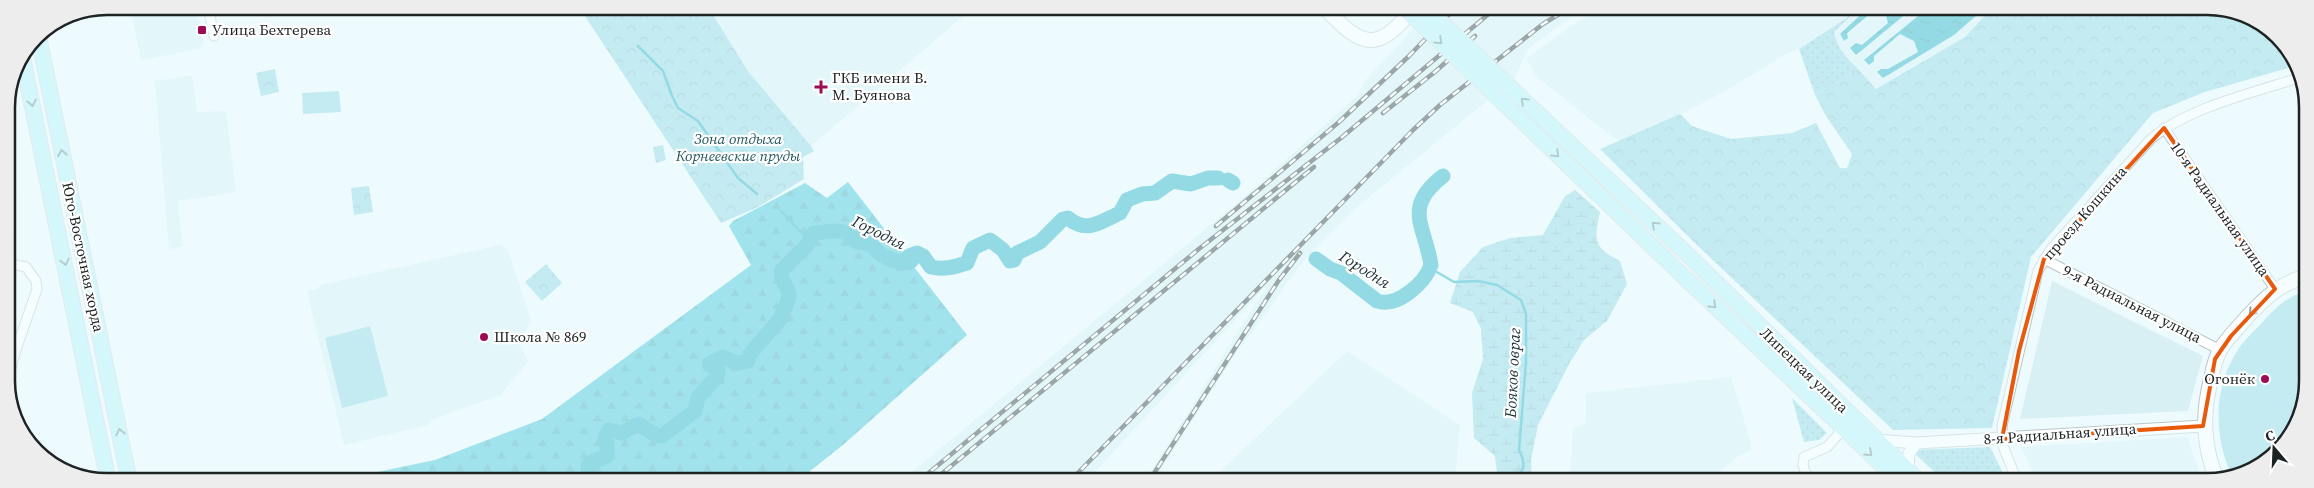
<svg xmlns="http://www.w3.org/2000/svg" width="2314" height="488" font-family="'Source Serif 4',serif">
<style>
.built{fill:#d8f0f4}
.grass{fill:url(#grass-dots)}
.forest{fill:url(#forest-firs)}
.wetland{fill:url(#wetland-marsh)}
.park{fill:url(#park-crowns)}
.pitch{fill:#92d7e3}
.water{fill:url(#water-ripples)}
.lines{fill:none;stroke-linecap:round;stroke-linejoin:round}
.stream{stroke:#27b2c5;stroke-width:2.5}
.river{stroke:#27b2c5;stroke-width:15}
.minor-casing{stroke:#b9c7c9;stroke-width:11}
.tertiary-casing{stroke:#b9c7c9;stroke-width:13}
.secondary-casing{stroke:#b9c7c9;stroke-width:16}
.primary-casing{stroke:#d6d7d7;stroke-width:17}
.minor{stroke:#fff;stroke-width:9}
.tertiary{stroke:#fff;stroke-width:11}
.secondary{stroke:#fff;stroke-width:14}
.primary{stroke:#b5f1fb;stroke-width:15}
.rail-casing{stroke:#393f41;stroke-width:4.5}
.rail{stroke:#fff;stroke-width:2.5;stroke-dasharray:8;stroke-linecap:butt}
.primary-bridge-casing{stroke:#d6d7d7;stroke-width:17;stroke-linecap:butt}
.primary-bridge{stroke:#b5f1fb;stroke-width:15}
.oneway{stroke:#71949a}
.oneway2{stroke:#999c9c}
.marked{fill:none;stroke:#e8590c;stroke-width:4;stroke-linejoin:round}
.poi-dot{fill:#9e0b54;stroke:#fff;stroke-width:2}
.labels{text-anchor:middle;stroke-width:4.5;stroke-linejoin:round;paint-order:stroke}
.poi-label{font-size:15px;fill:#1d2223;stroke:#fff;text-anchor:start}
.park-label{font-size:15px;font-style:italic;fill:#235860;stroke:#fff}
.street-label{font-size:15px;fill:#1d2223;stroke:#fff}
.water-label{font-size:16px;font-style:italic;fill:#192f33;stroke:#fff}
.rim{fill:none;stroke:#1d2223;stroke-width:2.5}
</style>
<defs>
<pattern id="grass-dots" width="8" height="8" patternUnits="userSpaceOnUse" patternTransform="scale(1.25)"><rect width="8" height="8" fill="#92d7e3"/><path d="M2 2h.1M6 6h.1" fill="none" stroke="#7db8c2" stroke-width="1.8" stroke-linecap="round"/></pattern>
<pattern id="forest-firs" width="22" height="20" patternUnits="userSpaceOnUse" patternTransform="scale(1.25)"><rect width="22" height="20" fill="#45c6da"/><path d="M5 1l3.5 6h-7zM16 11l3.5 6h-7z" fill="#3caabb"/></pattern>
<pattern id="wetland-marsh" width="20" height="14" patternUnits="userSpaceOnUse" patternTransform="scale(1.25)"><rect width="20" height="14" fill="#92d7e3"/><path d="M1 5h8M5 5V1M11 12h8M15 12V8" fill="none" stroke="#7db8c2"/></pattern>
<pattern id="park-crowns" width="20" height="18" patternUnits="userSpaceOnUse" patternTransform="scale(1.25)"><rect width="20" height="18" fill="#92d7e3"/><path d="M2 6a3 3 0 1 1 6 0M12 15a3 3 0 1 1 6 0" fill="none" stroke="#7db8c2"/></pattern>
<pattern id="water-ripples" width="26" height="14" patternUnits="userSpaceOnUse" patternTransform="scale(1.25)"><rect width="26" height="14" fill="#27b2c5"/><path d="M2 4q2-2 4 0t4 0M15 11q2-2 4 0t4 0" fill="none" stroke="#2190a0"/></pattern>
</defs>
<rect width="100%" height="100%" fill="#edfbfe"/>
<!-- built -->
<path class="built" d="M130,6H197L204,44L200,49L141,60Z
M708,7H974L811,146L748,71Z
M1433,7L1584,8L1528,49L1515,78L1357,207L1305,259L1233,358L1154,481H1145L1268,284L1087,481H901L1249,193L1359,94L1364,82Z
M1600,8H1844L1848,17L1799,49L1786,54L1729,89L1672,119L1620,141L1611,136L1537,77L1526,59L1571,26Z
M1859,8H1992L1965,37L1876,89L1841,51L1836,41L1834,32Z
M192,75L197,112L226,111L236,192L178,201L182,246L169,250L155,81Z
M500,245L508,250L531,320L520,346L528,361L501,395L431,420L428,425L344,445L307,291L318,289L320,285Z
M2052,281L2203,356L2188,411L2020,419Z
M1347,351L1460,425L1455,481H1210Z
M1731,377L1751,443V450L1737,457L1719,473L1714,481H1570L1573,429L1586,423V393Z
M2187,437L2203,482L2037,481L2021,447Z"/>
<!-- grass -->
<path class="grass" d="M1844,8H1859L1834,32C1837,49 1847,58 1858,69L1815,95L1799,49L1848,17Z
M1792,398L1827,433L1819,440L1804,442Z
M1990,447L2007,481H1944L1911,450Z"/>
<!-- forest -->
<path class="forest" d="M848,182L967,335L844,444L799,480H339L435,460L542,419L751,265L729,226L733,221L805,183L827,198Z"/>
<!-- wetland -->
<path class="wetland" d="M1575,190L1600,212C1594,241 1593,247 1620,261L1627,284L1607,321L1584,340L1569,364L1538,425L1531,460L1532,481H1498L1495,456L1474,438L1472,393L1483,359L1481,329L1473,312L1450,303L1460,272L1483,247L1510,238L1543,235L1565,196Z"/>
<!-- park -->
<path class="park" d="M579,7H708L748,71L811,146L814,151L803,157L804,179L756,208L721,223Z
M1992,8H2227L2278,35L2295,66L2205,92L2153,113L2031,257L1992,428L1893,430L1700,248L1600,149L1680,114L1692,126L1731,139L1792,133L1816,123L1840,168H1847L1852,154L1826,116L1815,95L1858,69L1876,89L1965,37Z
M275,69L279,92L261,96L256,73Z
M663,145L666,160L656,163L653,147Z
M369,186L373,212L354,215L351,188Z
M546,264L562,283L542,301L525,282Z"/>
<!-- pitch -->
<path class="pitch" d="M339,91L341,112L303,114L302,93Z
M2306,291V401L2274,457L2231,474C2214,436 2213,390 2236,353C2242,342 2252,333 2261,324C2274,309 2286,297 2306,291Z
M370,326L388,396L342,408L325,338Z"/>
<!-- water -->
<path class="water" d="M1868,8H1913L1856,55L1850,48L1856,43L1862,45L1888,23L1885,12L1876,9L1847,33L1848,38L1844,41L1840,34Z
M1928,8H1985L1954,35L1883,78L1877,72L1881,69H1888L1918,52L1914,41L1900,34L1874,56V61L1869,65L1864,60Z"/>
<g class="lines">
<!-- stream -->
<path class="stream" d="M638,46L663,71L672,96L678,108L698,121L738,178L757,194
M781,211L800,231L810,237
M1430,268L1454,282L1478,281L1497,285L1521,300L1526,314V362L1519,450C1526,464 1525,469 1514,481"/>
<!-- river -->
<path class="river" d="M1228,180L1233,183
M1316,259L1330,269L1341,273L1377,301C1397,308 1425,283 1431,265C1425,225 1402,208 1443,176
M591,480L588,466L592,462L607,456V445L605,437L609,430L622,433L638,424L656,435L662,436L695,411L698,398L717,376L718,371L709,364L723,357L736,363L748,361L750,354L781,318C782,309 789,304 789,295C788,286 780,281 781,271L808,244L810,237L814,233L836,231L845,232L857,242L870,244L880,254L894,261L908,263L911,261L909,256L917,253L923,256L931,267C944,270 954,267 967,263L973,248L990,240L1003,250L1010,261L1014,260L1017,253L1040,242L1063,219L1068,218C1087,234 1100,222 1120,213L1127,200L1142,194L1155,193L1172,181L1191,184L1208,178H1218"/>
<defs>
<path id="minor" d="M208,6L214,36
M2164,128L2275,289
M2044,259L2220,350
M7,263L26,267L36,281L37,289L16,350L8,379
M1808,481L1803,465L1804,457L1827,447L1843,429
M2017,481L2003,446L2002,426L2038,271L2050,250L2151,139C2189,107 2253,93 2301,77"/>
<path id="tertiary" d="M1876,440L1917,443L2203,426
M1908,471L1909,453L1917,443"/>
<path id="secondary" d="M1324,7C1363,49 1377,53 1415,7
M2217,480C2203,446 2202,415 2211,379C2213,369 2215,359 2220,350C2227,338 2238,328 2247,317C2266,297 2278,285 2306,276"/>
<path id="primary" d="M38,34L129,480
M22,55L108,480
M1691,258L1919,481
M1678,271L1899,481"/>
</defs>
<!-- minor casing -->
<use href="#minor" class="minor-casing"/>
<!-- tertiary casing -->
<use href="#tertiary" class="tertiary-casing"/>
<!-- secondary casing -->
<use href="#secondary" class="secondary-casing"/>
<!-- primary casing -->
<use href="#primary" class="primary-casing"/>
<!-- minor -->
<use href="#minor" class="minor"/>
<!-- tertiary -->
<use href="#tertiary" class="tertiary"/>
<!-- secondary -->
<use href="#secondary" class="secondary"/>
<!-- primary -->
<use href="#primary" class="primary"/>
<defs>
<path id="rail" d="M1383,113L1436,71L1475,36
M1216,226L1339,122L1409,56L1456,7
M919,481L1200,248L1341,138L1497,7
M933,481L1314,167
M1070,481L1413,130L1440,105L1543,24L1569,8
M1149,481L1279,280L1300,253"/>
</defs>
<!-- rail casing -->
<use href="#rail" class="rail-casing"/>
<!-- rail -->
<use href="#rail" class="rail"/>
<defs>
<path id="primary-bridge" d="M1404,7L1678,271
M1425,7L1691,258"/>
</defs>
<!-- primary-bridge casing -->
<use href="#primary-bridge" class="primary-bridge-casing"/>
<!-- primary-bridge -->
<use href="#primary-bridge" class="primary-bridge"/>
</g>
<!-- one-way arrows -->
<defs><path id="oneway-chevron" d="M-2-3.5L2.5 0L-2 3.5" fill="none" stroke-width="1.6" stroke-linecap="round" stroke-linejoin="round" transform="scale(1.25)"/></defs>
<g class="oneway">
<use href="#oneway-chevron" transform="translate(1439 41) rotate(44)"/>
<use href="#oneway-chevron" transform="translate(1524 101) rotate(-137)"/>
<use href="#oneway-chevron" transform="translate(32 103) rotate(78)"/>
<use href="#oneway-chevron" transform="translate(62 153) rotate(-101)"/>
<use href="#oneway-chevron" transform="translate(1556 154) rotate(44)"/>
<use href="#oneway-chevron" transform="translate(1655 225) rotate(-137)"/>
<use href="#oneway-chevron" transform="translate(65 262) rotate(78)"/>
<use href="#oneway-chevron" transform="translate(1713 305) rotate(44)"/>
<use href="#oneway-chevron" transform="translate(120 432) rotate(-102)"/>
<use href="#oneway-chevron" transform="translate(1869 453) rotate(43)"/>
</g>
<use class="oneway2" href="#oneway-chevron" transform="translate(2252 312) rotate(133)"/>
<!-- marked area -->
<path d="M0 0H2314V488H0ZM2164,128L2275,289L2231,336L2215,359L2203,426L2002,439L2019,351L2044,259Z" fill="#edfbfe" fill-opacity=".55" fill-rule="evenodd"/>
<path class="marked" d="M2164,128L2275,289L2231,336L2215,359L2203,426L2002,439L2019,351L2044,259Z"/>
<!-- markers -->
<g class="poi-dot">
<rect x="197" y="25" width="10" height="10" rx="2.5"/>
<path d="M818.5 79.5h5v5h5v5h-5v5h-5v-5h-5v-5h5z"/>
<circle cx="484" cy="337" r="5"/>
<circle cx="2265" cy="379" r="5"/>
</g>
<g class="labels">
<!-- poi labels -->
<g class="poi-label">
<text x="212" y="35">Улица Бехтерева</text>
<text x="832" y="83">ГКБ имени В.<tspan x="832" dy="17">М. Буянова</tspan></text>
<text x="494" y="342">Школа № 869</text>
<text x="2255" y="384" text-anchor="end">Огонёк</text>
</g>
<!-- park labels -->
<g class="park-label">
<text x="738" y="144">Зона отдыха<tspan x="738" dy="17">Корнеевские пруды</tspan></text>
</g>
<!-- street labels -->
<g class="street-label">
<text transform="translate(2220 209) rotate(55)" y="5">10-я Радиальная улица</text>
<text transform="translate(2085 213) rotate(-49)" y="5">проезд Кошкина</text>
<text transform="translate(83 257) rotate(78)" y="5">Юго-Восточная хорда</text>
<text transform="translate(2132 304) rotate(27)" y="5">9-я Радиальная улица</text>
<text transform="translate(1804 370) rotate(44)" y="5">Липецкая улица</text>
<text transform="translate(2060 434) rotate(-4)" y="5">8-я Радиальная улица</text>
</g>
<!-- water labels -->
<g class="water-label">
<text transform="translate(879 232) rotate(26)" y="6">Городня</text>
<text transform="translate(1365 269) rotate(32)" y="6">Городня</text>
<text transform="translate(1512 373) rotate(-87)" y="6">Бояков овраг</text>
</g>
</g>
<!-- crop -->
<path d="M0 0H2314V488H0ZM107 15H2207A92 92 0 0 1 2299 107V381A92 92 0 0 1 2207 473H107A92 92 0 0 1 15 381V107A92 92 0 0 1 107 15Z" fill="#ededed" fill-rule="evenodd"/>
<path class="rim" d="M107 15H2207A92 92 0 0 1 2299 107V381A92 92 0 0 1 2207 473H107A92 92 0 0 1 15 381V107A92 92 0 0 1 107 15Z"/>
<!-- north arrow -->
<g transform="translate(2274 448) rotate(341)" stroke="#ffffff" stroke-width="4" paint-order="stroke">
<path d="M0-4L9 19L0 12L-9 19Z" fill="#1d2223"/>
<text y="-8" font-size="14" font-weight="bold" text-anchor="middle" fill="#1d2223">С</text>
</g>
</svg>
